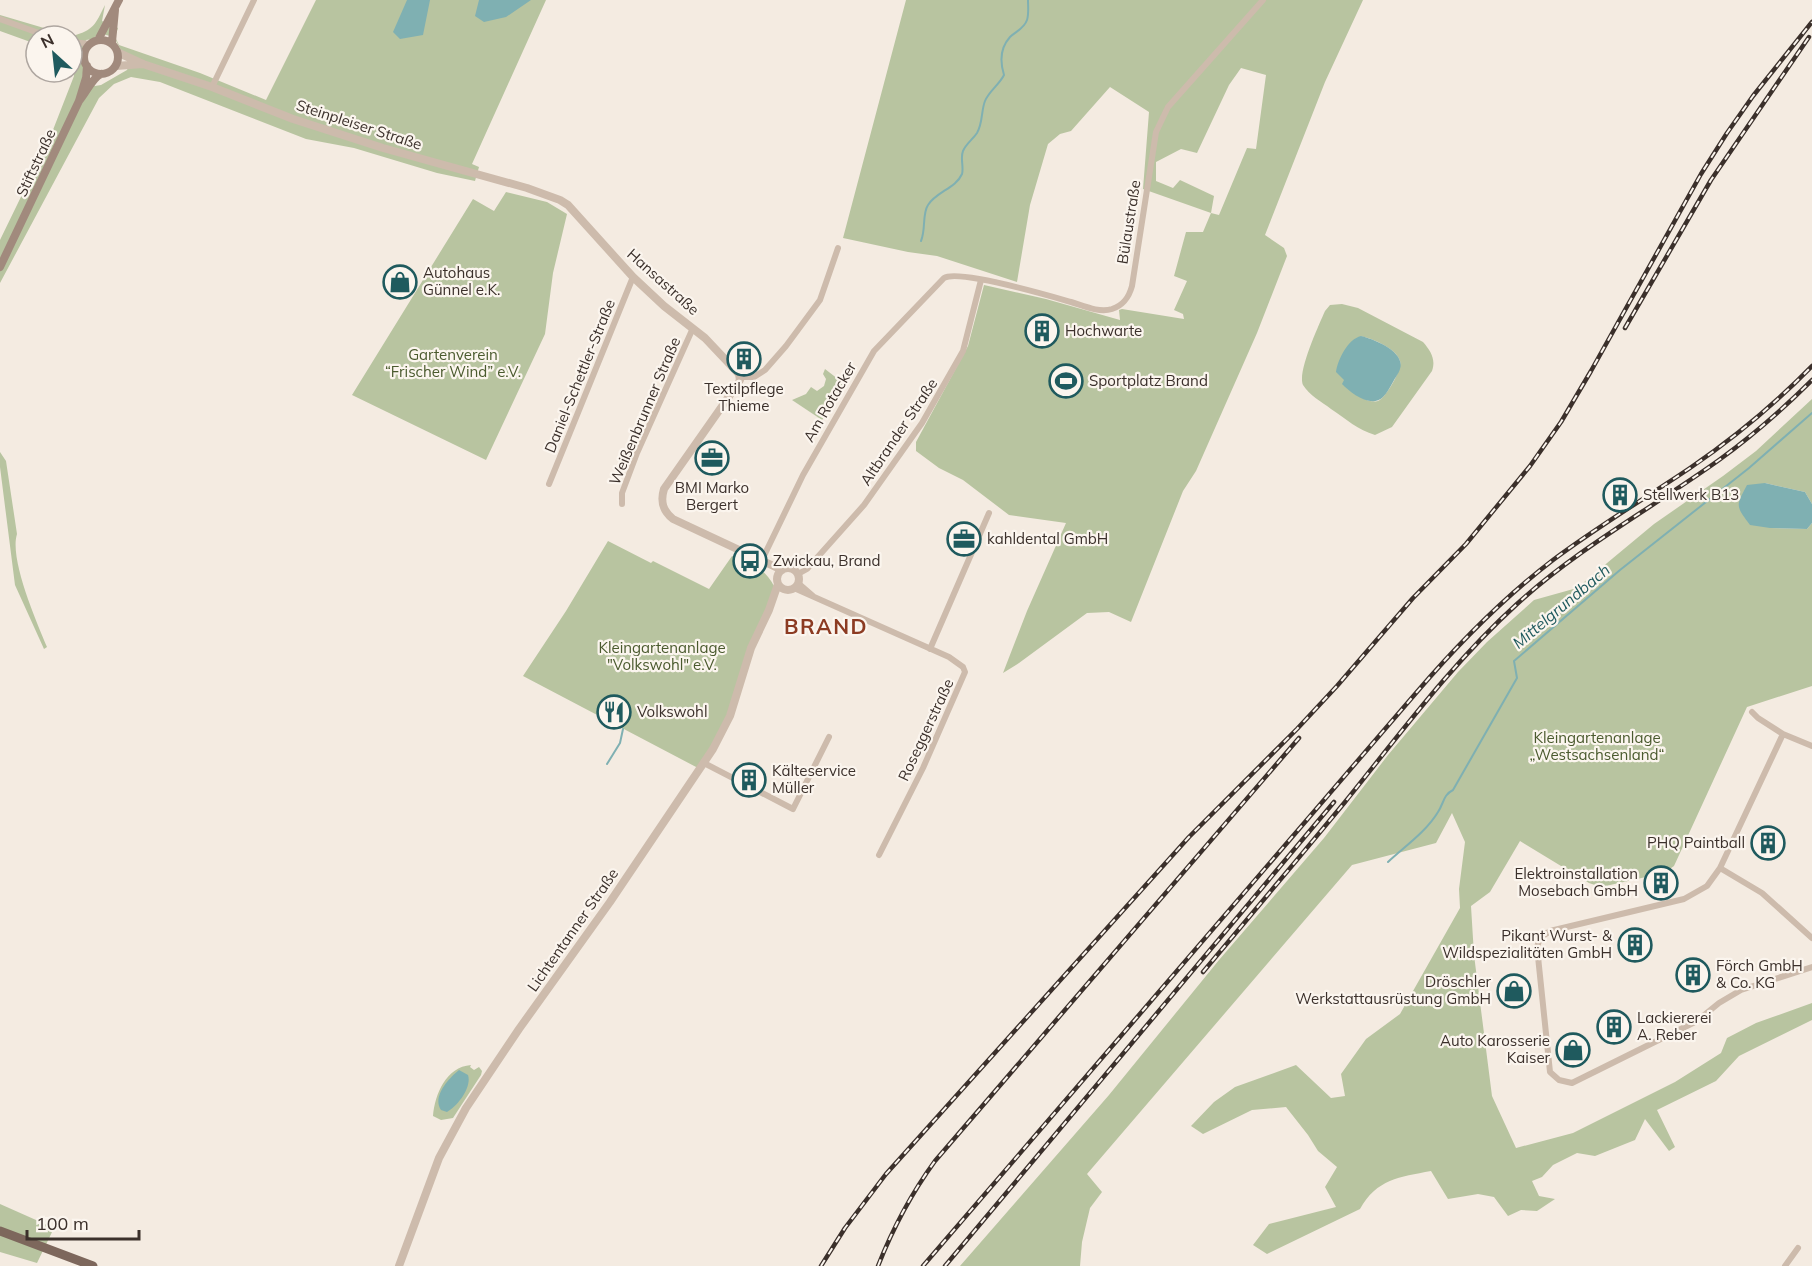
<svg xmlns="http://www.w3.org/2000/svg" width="1812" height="1266" font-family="Mulish,sans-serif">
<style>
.green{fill:#b8c4a0;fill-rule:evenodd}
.water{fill:#7fb0b2}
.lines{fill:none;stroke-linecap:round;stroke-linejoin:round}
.stream{stroke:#7fb0b2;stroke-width:2}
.minor{stroke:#cdbbac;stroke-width:6}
.tertiary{stroke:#cdbbac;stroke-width:8}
.secondary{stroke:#a18a7d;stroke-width:8}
.primary{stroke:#7d675c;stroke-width:9}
.rail-casing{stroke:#3b302b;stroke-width:4.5}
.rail{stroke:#fbf5ee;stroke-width:2;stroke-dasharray:7;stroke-linecap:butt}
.labels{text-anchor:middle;stroke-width:4.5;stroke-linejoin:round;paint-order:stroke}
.street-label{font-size:15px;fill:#3b302b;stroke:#fbf5ee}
.poi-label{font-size:15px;fill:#3b302b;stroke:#fbf5ee;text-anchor:start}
.park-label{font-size:15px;fill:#4a5a2e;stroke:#fbf5ee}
.water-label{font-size:16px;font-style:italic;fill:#1f5a5e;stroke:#fbf5ee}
.district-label{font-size:21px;font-weight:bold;letter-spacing:1.5px;fill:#8c3b22;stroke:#fbf5ee}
</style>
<rect width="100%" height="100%" fill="#f4ebe1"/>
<!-- green -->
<path class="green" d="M316,0H546L472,164L479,167L475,181L437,173L354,148L306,139L160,82L131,77L114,84L99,98L0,283V240L51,135L74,76L72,36C94,30 95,25 105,5L102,21L118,28L115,37L119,45L200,73L266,100ZM99,33L114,37L122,52L133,56L127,70L101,85L95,86L82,79L84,67L80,57L86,40L93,39Z
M906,0H1363L1325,82L1265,235L1284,248L1287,256L1257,333L1196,471L1183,491L1131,622L1109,612L1087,613L1019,663L1003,673L1027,611L1066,523L1009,515L963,480L939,468L916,451V442L968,346L984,285L1046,299L1120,320L1119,310L1122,309L1184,319L1183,314L1174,310L1187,281L1174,276L1186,232H1203L1211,213L1143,189L1149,112L1110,87L1071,131L1060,134L1048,144L1030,205L1017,282L937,256L908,252L843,238ZM1241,68L1266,75L1256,149L1247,148L1219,215L1211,213L1214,196L1180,180L1173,188L1156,181V162L1181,149L1197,153L1229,85Z
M0,15L71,36H36V44L0,31Z
M506,192L547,202L567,214L553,273L545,334L486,460L352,395L473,199L494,211Z
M1342,304L1358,308L1423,342C1431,351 1436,360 1432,371L1392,427L1375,435C1358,430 1346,419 1331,409C1322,402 1309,395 1303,385C1297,372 1319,325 1325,311L1330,305ZM1361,336C1373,339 1396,348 1400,361C1403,368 1386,398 1378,401C1376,402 1371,401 1369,401C1359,398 1351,387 1344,380Z
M825,369L847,386L822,420L792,400L806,394L811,387L817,391L824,386L826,379L823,374Z
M1812,399V504L1805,492L1765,483L1770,528L1807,529L1812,523V686L1747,707L1674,866L1664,873L1601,887L1589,883L1520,841L1490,892L1471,906L1474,955L1492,1096L1516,1148L1573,1133L1675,1082L1721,1053L1727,1038L1756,1023L1812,1003V1020L1739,1056L1716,1081L1657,1110L1675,1147L1669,1151L1645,1119L1635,1140L1595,1156L1577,1153L1553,1165L1542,1177L1532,1181L1539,1196L1555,1199L1537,1211L1521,1210L1508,1216L1494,1197L1478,1194L1448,1199L1431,1171C1399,1177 1377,1179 1360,1209L1267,1254L1253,1245L1269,1224L1336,1207L1325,1187L1337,1167L1318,1151L1308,1135L1286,1107L1252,1110L1203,1134L1191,1126L1214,1102L1235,1087L1296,1065L1331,1098L1345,1096L1341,1074L1366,1039L1400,1014L1460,908L1459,889L1465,842L1452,813L1436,843L1352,865L1087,1174L1102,1192L1090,1208L1082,1242L1080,1266H960L1109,1095L1219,960L1324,838L1388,755L1458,672L1487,642L1534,600L1577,588L1654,524L1723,476L1756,451Z
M0,452L6,461L17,534C9,559 37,623 47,647L44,649L15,585L0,467Z
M608,541L651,563L653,561L709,589L732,556C751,564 764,567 774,586L729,715L698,768L523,676L566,611Z
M471,1065L470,1067L474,1070L479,1067L482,1071L481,1075L453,1118L441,1120L433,1116C435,1094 446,1067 471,1065Z
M0,1204L54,1228L37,1263L0,1252Z"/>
<!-- water -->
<path class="water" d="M407,0H430L423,35L400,39L393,32Z
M479,0H531L506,17L484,22L475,16Z
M1361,336C1374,339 1406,352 1400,369C1399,373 1395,378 1393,382C1390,387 1387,393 1383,397C1371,409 1351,393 1342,384L1344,380L1336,372C1338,359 1348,339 1361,336Z
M1765,483L1805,492L1812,504V523L1807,529L1770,528L1750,525C1735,505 1736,506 1747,485Z
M459,1070L468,1075C472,1087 458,1106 447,1112L441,1110C432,1097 448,1079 459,1070Z"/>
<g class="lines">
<!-- stream -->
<path class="stream" d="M921,241C926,229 922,214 928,205C936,192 956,188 962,174C964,167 960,158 963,151C966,144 973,139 977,133C983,123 981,111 985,101C989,91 999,85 1004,75C1000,62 1000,48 1010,37C1016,31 1024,29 1027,20C1029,14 1028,6 1028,0
M607,764L620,743L623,729
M1388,862C1404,847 1426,832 1438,812C1444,803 1443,795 1453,790L1517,678L1514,661L1620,570L1749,468L1812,413"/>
<!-- minor -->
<path class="minor" d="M0,19L47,36
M72,42L90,44
M72,48L84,56
M212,87L254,0
M740,377H754L765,370L786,346L820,300L838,248
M549,484L633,277
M622,504V493L637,453L693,328
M761,562L803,475L874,351L944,278C959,269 1050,296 1071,302C1084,306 1099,313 1112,309C1124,305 1129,297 1132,286L1156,132L1168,107L1263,0
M798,574L807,569L864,505L922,423L963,351L981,280
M798,583L813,596
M794,588L949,657L963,667L965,672L923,768L879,855
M930,649L989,513
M1752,712L1758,718L1783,734L1720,868L1707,886L1684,899L1550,931L1540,938L1537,947L1550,1072L1559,1080L1572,1083L1697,1021L1719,1003L1741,990L1812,967
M1783,734L1812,746
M704,763L793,809L829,737
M1720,868L1762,893L1812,938
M1785,1266L1798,1248"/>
<!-- tertiary -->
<path class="tertiary" d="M119,53L143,64L212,87L293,119L383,148L527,188L560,200L568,205L633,277L664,306L705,338L739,374L740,380L737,385L664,489C660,502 663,511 673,519L782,570
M116,66L143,64
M777 579a11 11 0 1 1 22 0a11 11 0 1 1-22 0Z
M399,1266L439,1158L466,1108L519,1029L610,902L713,749L730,716L751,648L769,610L778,584"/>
<!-- secondary -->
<path class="secondary" d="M84 57a17 17 0 1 1 34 0a17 17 0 1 1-34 0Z
M98,40L119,0
M112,42L115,10
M79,101C86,93 93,77 101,74
M0,267L79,101L86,78L87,66"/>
<!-- primary -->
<path class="primary" d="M0,1231L93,1266"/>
<defs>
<path id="rail" d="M1625,328L1711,180L1809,37
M1203,972C1250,916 1298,859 1345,802C1400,734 1452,663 1517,604C1578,548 1652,508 1719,460C1752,436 1783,409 1812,380
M821,1266L845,1228L886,1174L1189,837L1297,729L1337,686L1413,598L1466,544L1530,466L1561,422L1591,371L1701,174L1727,133L1753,96L1812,22
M878,1266C893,1228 911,1194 935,1161L1299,738
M923,1266L1416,693C1458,644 1502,599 1553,560C1597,527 1644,499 1690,468C1734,438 1775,404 1812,366
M945,1266L1334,802"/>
</defs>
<!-- rail casing -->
<use href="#rail" class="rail-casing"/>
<!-- rail -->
<use href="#rail" class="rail"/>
</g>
<!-- icons -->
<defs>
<symbol id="shop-ring" viewBox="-11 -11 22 22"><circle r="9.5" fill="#fbf5ee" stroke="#1f5a5e" stroke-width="1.5"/><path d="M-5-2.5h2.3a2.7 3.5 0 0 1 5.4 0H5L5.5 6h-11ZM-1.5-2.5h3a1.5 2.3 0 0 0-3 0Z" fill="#1f5a5e"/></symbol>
<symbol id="building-ring" viewBox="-11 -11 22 22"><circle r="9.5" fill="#fbf5ee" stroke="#1f5a5e" stroke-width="1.5"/><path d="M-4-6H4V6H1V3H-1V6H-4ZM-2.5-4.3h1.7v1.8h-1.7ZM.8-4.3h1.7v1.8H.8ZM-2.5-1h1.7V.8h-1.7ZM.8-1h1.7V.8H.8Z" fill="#1f5a5e"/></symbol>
<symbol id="stadium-ring" viewBox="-11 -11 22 22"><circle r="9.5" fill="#fbf5ee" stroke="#1f5a5e" stroke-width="1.5"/><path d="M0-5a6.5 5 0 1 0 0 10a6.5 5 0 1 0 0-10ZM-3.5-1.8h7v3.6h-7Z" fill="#1f5a5e"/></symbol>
<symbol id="office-ring" viewBox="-11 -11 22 22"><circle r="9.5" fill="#fbf5ee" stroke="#1f5a5e" stroke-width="1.5"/><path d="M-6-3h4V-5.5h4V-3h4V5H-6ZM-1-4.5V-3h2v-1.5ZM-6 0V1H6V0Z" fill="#1f5a5e"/></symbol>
<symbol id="bus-ring" viewBox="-11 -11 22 22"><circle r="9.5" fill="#fbf5ee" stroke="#1f5a5e" stroke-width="1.5"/><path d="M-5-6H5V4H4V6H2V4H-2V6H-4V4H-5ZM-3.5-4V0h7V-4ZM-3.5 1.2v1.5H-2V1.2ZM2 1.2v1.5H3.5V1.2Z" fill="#1f5a5e"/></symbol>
<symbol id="restaurant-ring" viewBox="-11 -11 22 22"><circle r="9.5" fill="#fbf5ee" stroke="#1f5a5e" stroke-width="1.5"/><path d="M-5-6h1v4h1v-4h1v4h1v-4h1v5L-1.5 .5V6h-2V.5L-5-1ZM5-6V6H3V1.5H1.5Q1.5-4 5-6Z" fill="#1f5a5e"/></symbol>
</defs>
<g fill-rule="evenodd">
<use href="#shop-ring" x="381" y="263" width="38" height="38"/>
<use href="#building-ring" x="1023" y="312" width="38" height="38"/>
<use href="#building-ring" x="725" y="340" width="38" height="38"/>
<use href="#stadium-ring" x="1047" y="362" width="38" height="38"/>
<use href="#office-ring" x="693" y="439" width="38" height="38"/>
<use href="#building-ring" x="1601" y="476" width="38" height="38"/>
<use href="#office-ring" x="945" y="520" width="38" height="38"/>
<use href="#bus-ring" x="731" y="542" width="38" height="38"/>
<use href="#restaurant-ring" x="595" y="693" width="38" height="38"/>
<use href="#building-ring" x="730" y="761" width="38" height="38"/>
<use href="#building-ring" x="1749" y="824" width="38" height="38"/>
<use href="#building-ring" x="1642" y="864" width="38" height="38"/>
<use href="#building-ring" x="1616" y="926" width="38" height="38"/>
<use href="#building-ring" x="1674" y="956" width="38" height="38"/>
<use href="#shop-ring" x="1495" y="972" width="38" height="38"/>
<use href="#building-ring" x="1595" y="1008" width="38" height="38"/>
<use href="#shop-ring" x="1554" y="1031" width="38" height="38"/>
</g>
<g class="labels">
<!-- street labels -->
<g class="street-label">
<text transform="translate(359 125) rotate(18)" y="5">Steinpleiser Straße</text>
<text transform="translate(36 163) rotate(-65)" y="5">Stiftstraße</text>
<text transform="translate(1129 222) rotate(-81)" y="5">Bülaustraße</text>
<text transform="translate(663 282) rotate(42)" y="5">Hansastraße</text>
<text transform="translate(580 376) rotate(-68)" y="5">Daniel-Schettler-Straße</text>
<text transform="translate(830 402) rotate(-60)" y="5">Am Rotacker</text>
<text transform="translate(645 411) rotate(-67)" y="5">Weißenbrunner Straße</text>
<text transform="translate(899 432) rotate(-56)" y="5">Altbrander Straße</text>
<text transform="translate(926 730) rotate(-65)" y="5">Roseggerstraße</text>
<text transform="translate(573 930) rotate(-55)" y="5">Lichtentanner Straße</text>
</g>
<!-- poi labels -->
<g class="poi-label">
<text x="423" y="278">Autohaus<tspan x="423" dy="17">Günnel e.K.</tspan></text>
<text x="1065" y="336">Hochwarte</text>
<text x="1089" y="386">Sportplatz Brand</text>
<text x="744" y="394" text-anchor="middle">Textilpflege<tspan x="744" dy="17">Thieme</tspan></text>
<text x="712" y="493" text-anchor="middle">BMI Marko<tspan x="712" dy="17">Bergert</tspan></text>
<text x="1643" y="500">Stellwerk B13</text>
<text x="987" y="544">kahldental GmbH</text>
<text x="773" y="566">Zwickau, Brand</text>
<text x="637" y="717">Volkswohl</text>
<text x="772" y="776">Kälteservice<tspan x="772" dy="17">Müller</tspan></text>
<text x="1745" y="848" text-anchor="end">PHQ Paintball</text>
<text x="1638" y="879" text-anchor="end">Elektroinstallation<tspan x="1638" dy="17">Mosebach GmbH</tspan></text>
<text x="1612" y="941" text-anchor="end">Pikant Wurst- &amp;<tspan x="1612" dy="17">Wildspezialitäten GmbH</tspan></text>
<text x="1716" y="971">Förch GmbH<tspan x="1716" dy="17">&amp; Co. KG</tspan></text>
<text x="1491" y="987" text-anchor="end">Dröschler<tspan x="1491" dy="17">Werkstattausrüstung GmbH</tspan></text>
<text x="1637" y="1023">Lackiererei<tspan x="1637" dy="17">A. Reber</tspan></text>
<text x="1550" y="1046" text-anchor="end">Auto Karosserie<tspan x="1550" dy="17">Kaiser</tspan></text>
</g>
<!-- park labels -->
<g class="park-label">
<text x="453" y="360">Gartenverein<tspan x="453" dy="17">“Frischer Wind” e.V.</tspan></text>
<text x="662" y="653">Kleingartenanlage<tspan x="662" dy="17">"Volkswohl" e.V.</tspan></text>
<text x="1597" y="743">Kleingartenanlage<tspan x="1597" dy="17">„Westsachsenland“</tspan></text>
</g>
<!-- water labels -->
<g class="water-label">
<text transform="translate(1561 606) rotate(-40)" y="6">Mittelgrundbach</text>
</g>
<!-- district labels -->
<g class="district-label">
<text x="826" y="634">BRAND</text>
</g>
</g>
<!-- north arrow -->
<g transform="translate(54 54) rotate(333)"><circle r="28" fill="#fbf5ee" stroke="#aea6a0" stroke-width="1.5"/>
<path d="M0-4.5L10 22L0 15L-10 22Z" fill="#1f5a5e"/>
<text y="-9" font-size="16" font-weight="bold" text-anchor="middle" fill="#3b302b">N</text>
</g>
<!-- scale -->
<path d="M27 1230v9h112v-9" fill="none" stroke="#3b302b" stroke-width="3"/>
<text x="36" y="1230" font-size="18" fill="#3b302b" stroke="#fbf5ee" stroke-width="4.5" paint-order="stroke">100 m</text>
</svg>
